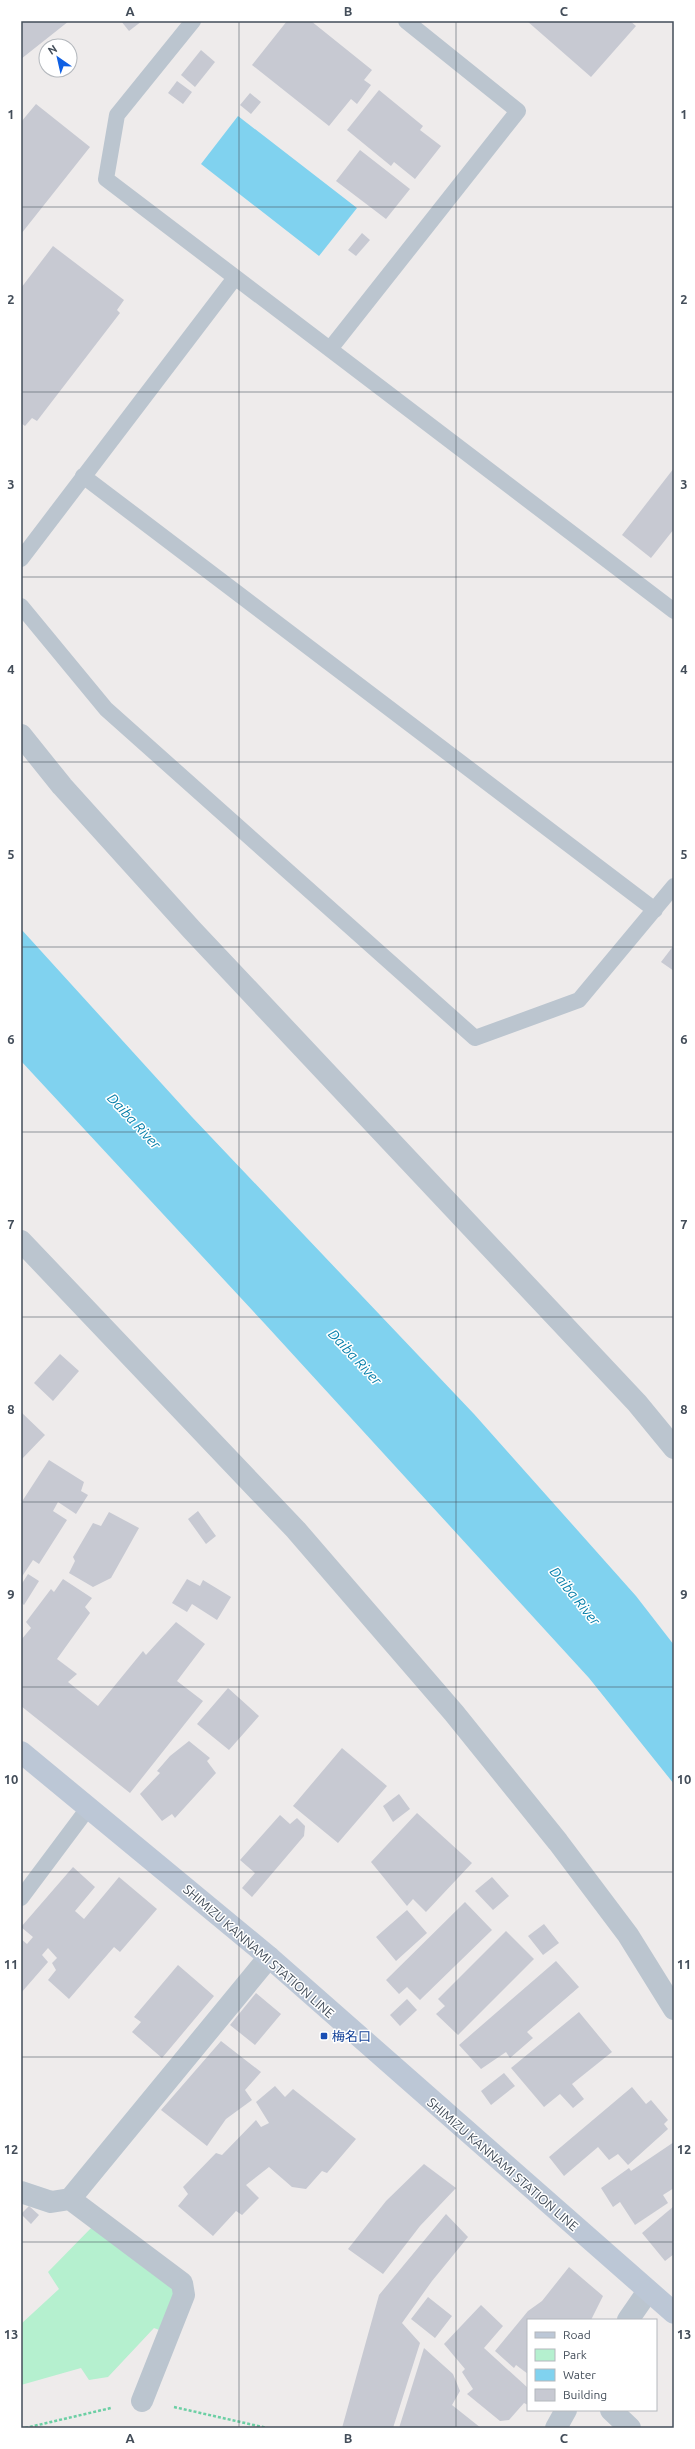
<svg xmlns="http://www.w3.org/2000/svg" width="695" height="2449" font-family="Ubuntu,'Noto Sans JP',sans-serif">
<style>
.green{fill:#b5f0cf}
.water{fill:#80d2ef}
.building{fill:#c7c9d2}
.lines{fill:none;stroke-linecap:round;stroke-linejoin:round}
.path{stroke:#6ccfa4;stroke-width:2.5;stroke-dasharray:3 2;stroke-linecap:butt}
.service{stroke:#bbc5cf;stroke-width:16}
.minor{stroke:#bbc5cf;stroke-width:22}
.secondary{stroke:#bcc7d6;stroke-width:22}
.grid{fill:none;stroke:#434d59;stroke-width:1;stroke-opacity:0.55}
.transit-dot{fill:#1a4fb4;stroke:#fff;stroke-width:1.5}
.labels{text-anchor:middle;stroke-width:3;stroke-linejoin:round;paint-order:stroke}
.street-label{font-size:13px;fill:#434d59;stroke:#fff}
.transit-label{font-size:13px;fill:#164399;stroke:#fff;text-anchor:start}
.water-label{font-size:14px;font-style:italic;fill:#057ea9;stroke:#fff}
.neatline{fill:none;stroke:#434d59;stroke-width:1.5}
.grid-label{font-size:13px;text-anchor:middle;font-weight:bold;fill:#434d59}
</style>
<rect width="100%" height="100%" fill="#eeebeb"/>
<!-- green -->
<path class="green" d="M94,2225L173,2285L176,2295L162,2331L154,2328L108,2377L89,2380L81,2368L21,2385V2324L59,2289L48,2272Z"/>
<!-- water -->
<path class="water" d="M238,116L357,208L319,256L201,164Z
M21,929L192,1117L474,1414L636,1596L674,1645V1784L589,1678L265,1324L21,1061Z"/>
<!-- building -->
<path class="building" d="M21,21H69L21,59Z
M121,21H142L129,31Z
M287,21H311L372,70L364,80L371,85L357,104L351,99L329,126L252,65Z
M527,21H630L636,26L591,77Z
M201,50L215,62L195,87L181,75Z
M177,81L192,92L183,104L168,93Z
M379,90L423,126L420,130L441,146L415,179L394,162L391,166L347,130Z
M250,93L261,102L251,114L240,105Z
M36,104L90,147L21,234V122Z
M360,150L410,189L386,219L336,181Z
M362,233L370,240L356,256L348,250Z
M53,246L124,300L117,310L120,313L37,421L32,418L25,426L21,423V288Z
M674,468V529L651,558L622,535Z
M674,945V971L661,962Z
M60,1354L79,1371L53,1401L34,1383Z
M21,1412L45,1435L21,1460Z
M49,1460L84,1482L81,1491L88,1495L76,1514L58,1502L53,1511L67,1520L39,1564L33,1560L21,1578V1503Z
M198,1511L216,1536L206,1544L188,1519Z
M109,1512L139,1528L111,1578L93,1587L69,1573L75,1561L73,1557L93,1523L101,1526Z
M28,1574L39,1581L24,1605L21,1602V1585Z
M63,1579L92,1598L85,1607L90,1613L57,1659L77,1674L68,1682L98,1706L143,1651L146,1655L176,1622L205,1644L177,1681L203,1701L130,1793L21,1706V1640L31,1628L26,1622L51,1589L54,1592Z
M187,1579L200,1586L203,1580L231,1597L217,1620L192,1604L187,1612L172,1603Z
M228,1688L259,1716L229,1750L197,1724Z
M189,1741L210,1758L207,1761L216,1773L175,1818L172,1814L162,1821L140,1794L160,1773L157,1771L170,1756Z
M342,1748L387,1786L338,1843L293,1806Z
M399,1794L410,1809L393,1822L383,1806Z
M417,1813L472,1863L426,1912L413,1899L407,1906L371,1862Z
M280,1815L290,1824L297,1818L305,1826L304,1836L252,1897L242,1888L255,1873L240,1860Z
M73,1867L95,1887L75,1911L84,1919L119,1877L157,1909L120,1952L114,1947L69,1999L48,1980L56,1970L52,1963L57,1958L48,1948L42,1955L48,1962L21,1993V1939L27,1944L33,1937L21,1927Z
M492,1877L509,1896L493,1910L475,1891Z
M465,1902L492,1930L420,2000L407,1987L399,1994L386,1980Z
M407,1910L427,1933L396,1961L376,1937Z
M544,1924L559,1943L543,1955L528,1936Z
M506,1931L534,1959L458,2035L436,2014L445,2006L438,1999Z
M556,1961L579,1987L527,2032L533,2038L510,2058L506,2052L481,2069L459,2045Z
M178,1965L214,1996L162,2058L132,2032L141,2022L134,2017Z
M256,1993L281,2014L255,2045L230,2025Z
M407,1999L417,2010L400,2026L390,2015Z
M579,2012L612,2052L572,2084L584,2099L573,2108L560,2094L544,2107L511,2068Z
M221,2041L261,2072L245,2090L252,2100L226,2119L207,2146L161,2110Z
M504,2073L515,2086L491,2105L481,2091Z
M275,2086L285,2097L293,2089L356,2139L327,2173L322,2171L306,2189L292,2187L269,2167L246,2185L259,2198L242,2215L236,2211L213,2236L178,2206L188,2194L183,2187L216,2153L222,2155L256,2120L261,2127L269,2123L256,2102Z
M632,2087L646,2104L651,2100L668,2120L664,2124L668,2129L628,2165L618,2154L609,2160L598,2147L564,2176L549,2157Z
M674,2142V2188L663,2195L668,2203L635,2225L620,2202L613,2207L601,2188L629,2168L631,2171Z
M424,2164L456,2188L420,2226L383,2274L348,2249L386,2201Z
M29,2206L39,2215L31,2224L21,2214Z
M674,2206V2254L665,2261L642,2233Z
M446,2214L468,2237L432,2281L402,2323L420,2343L393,2428H342L379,2295Z
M569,2267L603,2296L591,2320H528V2374L516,2365L514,2368L495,2351L528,2311L542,2301Z
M428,2297L452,2316L435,2338L411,2319Z
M481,2305L503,2326L484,2348L528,2388V2405L524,2403L509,2420L500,2421L467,2394L473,2389L462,2372L465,2369L444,2344Z
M424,2348L453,2374L460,2391L452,2405L481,2428H399Z"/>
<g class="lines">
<!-- path -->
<path class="path" d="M174,2407L267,2428
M25,2428L111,2408"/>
<!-- service -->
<path class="service" d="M193,21L117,115L106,179L674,611
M330,349L518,111L406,21
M83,476L655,910
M21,559L234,279
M21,606L106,709L475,1038L579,1000L674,886
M21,1898L89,1807"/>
<!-- minor -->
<path class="minor" d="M21,735L62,786L192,930L637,1403L674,1448
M21,1241L296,1530L454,1713L558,1842L628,1935L674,2009
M21,2192L51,2202L70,2199L182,2283L184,2295L142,2401
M70,2199L269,1957
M628,2320L648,2291
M611,2410L630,2428
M556,2428L566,2410"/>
<!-- secondary -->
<path class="secondary" d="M21,1752L269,1957L674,2313"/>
</g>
<!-- grid -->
<path class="grid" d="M239,21V2428M456,21V2428M21,207H674M21,392H674M21,577H674M21,762H674M21,947H674M21,1132H674M21,1317H674M21,1502H674M21,1687H674M21,1872H674M21,2057H674M21,2242H674"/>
<!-- markers -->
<rect class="transit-dot" x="320" y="2032" width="8" height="8" rx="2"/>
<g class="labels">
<!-- street labels -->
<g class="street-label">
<text transform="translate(259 1951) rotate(41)" y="5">SHIMIZU KANNAMI STATION LINE</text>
<text transform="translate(503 2164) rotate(41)" y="5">SHIMIZU KANNAMI STATION LINE</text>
</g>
<!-- transit labels -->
<g class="transit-label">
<text x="332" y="2041">梅名口</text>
</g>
<!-- water labels -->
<g class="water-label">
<text transform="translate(134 1121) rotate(47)" y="5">Daiba River</text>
<text transform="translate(355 1357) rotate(47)" y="5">Daiba River</text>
<text transform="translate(575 1596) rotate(51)" y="5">Daiba River</text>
</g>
</g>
<!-- border -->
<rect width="695" height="2449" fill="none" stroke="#ffffff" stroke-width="44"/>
<!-- legend -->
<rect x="527" y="2319" width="130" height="92" fill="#ffffff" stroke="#b4b8bd"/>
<rect x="535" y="2332" width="20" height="6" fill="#bcc7d6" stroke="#b4b8bd"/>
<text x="563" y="2339" font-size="12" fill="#434d59">Road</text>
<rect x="535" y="2349" width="20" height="12" fill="#b5f0cf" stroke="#b4b8bd"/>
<text x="563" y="2359" font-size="12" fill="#434d59">Park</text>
<rect x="535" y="2369" width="20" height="12" fill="#80d2ef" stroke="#b4b8bd"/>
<text x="563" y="2379" font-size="12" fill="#434d59">Water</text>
<rect x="535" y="2389" width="20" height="12" fill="#c7c9d2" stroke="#b4b8bd"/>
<text x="563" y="2399" font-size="12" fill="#434d59">Building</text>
<!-- north arrow -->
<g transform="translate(58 58) rotate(326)"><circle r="19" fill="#ffffff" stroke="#b4b8bd"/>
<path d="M0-3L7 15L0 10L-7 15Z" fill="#1060e3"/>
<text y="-6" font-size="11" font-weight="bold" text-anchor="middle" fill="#434d59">N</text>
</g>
<rect x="22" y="22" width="651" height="2405" class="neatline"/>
<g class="grid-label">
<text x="130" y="16">A</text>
<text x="348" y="16">B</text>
<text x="564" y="16">C</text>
<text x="11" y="119">1</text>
<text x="684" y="119">1</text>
<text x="11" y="304">2</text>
<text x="684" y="304">2</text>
<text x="11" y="489">3</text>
<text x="684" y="489">3</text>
<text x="11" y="674">4</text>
<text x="684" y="674">4</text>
<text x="11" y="859">5</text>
<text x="684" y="859">5</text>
<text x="11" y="1044">6</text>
<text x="684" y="1044">6</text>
<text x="11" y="1229">7</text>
<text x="684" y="1229">7</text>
<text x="11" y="1414">8</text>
<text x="684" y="1414">8</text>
<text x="11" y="1599">9</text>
<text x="684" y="1599">9</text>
<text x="11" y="1784">10</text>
<text x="684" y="1784">10</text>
<text x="11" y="1969">11</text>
<text x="684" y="1969">11</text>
<text x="11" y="2154">12</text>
<text x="684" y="2154">12</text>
<text x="11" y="2339">13</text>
<text x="684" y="2339">13</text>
<text x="130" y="2443">A</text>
<text x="348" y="2443">B</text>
<text x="564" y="2443">C</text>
</g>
</svg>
